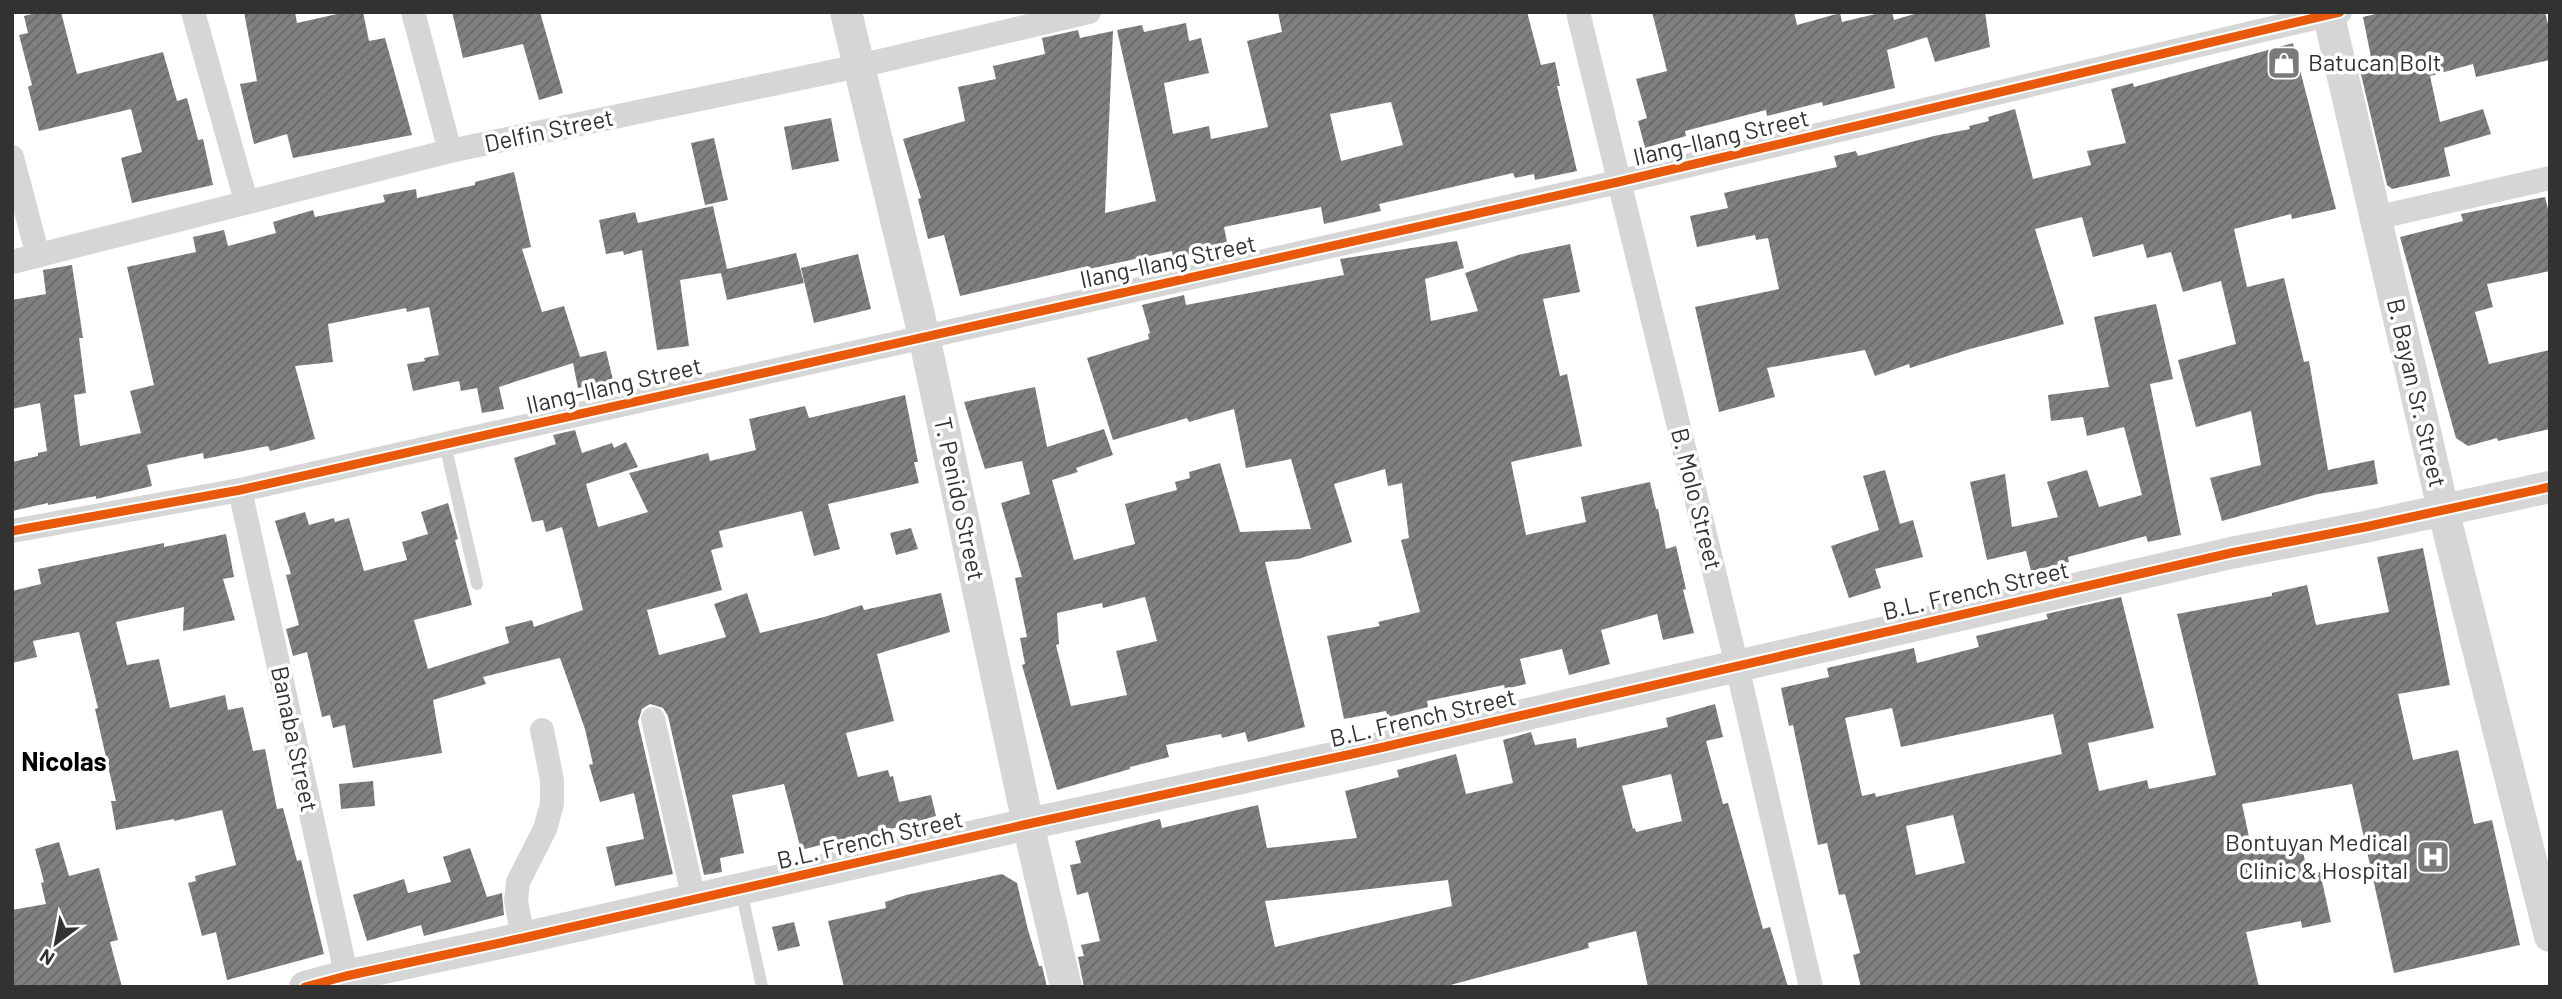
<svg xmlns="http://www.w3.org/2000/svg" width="2562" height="999" font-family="Barlow,sans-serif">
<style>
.building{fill:url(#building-hatch);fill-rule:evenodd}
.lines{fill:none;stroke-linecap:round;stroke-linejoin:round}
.service{stroke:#d6d6d6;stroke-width:12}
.minor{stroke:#d6d6d6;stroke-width:24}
.tertiary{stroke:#d6d6d6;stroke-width:32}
.cycleway-casing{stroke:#fff;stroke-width:13}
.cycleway{stroke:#e8590c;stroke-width:9}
.labels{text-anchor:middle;stroke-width:7;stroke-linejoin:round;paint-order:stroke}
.poi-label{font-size:24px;fill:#323232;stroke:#fff;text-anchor:start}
.street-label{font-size:24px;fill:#323232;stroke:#fff}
.neighbourhood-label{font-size:26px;font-weight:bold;fill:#000;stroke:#fff}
</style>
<defs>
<pattern id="building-hatch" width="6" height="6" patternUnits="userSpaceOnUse" patternTransform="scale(1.75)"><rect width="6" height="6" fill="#808080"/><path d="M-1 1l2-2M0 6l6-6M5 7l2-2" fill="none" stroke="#696969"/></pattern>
</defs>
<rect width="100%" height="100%" fill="#fff"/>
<!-- building -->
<path class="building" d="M40,12H61L77,74L163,52L177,101L187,98L198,140L203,139L213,185L132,203L121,158L142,152L131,109L39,131L28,87L32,85L19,35L28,33L24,16Z
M244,12H295L297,23L346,12H363L369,41L385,38L412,135L293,158L287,134L254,144L240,84L257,81Z
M452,12H540L563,93L539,100L523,44L463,58Z
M1278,12H1527L1541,65L1555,62L1560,86H1557L1577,171L1535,180L1534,174L1515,178L1513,173L1379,204L1381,211L1324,224L1321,207L1224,227L1227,242L1196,249V253L1173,257L1172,251L1089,269L1088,266L960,296L944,235L928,239L918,199L921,198L903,139L965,121L958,87L996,79L993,66L1045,54L1042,38L1078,30L1080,38L1113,31L1105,213L1156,201L1117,30L1142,25L1144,32L1186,23L1189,41L1201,38L1209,73L1164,83L1173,134L1209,126L1211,139L1268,127L1247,41L1282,32ZM1391,102L1403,145L1341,161L1330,114Z
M1652,12H1794L1797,25L1840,13L1842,22L1884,12H1892L1894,20L1921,12H1985L1990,47L1935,62L1927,37L1887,50L1895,88L1823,106L1822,102L1767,116L1766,110L1685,131L1686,136L1645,148L1638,121L1647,118L1636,79L1667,71Z
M2384,12H2545L2550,32V60L2476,77L2473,64L2430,76L2440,122L2483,109L2491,134L2444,148L2450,176L2392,189L2387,185L2360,70L2373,67L2363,17Z
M2293,43L2336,209L2292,219L2291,214L2234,229L2247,287L2284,278L2304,362L2309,361L2328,470L2374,460L2378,484L2318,494L2222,521L2210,478L2261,465L2251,411L2196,427L2178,360L2236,344L2221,281L2183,292L2171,252L2147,258L2143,244L2093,257L2082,217L2035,229L2064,324L1970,349L1910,368L1909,364L1875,376L1865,350L1767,368L1775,397L1719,412L1695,307L1779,289L1768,238L1756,240L1755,235L1697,247L1690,216L1728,208L1724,193L1837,167L1834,156L1856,151L1858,156L1934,136L1970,129L1969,126L1989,121L1988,117L2015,109L2033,179L2091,165L2087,151L2126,143L2111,89L2133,83L2134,87Z
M831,118L839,161L792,170L784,127Z
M714,138L728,200L705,205L691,143Z
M514,172L531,247L522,249L542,312L564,306L580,357L606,351L613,380L578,388L573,363L499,387L504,409L482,413L477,388L461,391L459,381L413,391L407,364L425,361L424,358L439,355L429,307L407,312L406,308L328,324L333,362L295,366L315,439L270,451L268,446L204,459L203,453L147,465L152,486L96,499V496L48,505V503L12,511V462L38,456V453L47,451L40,403L12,409V300L46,294L43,270L72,265L83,338H79L86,393L74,395L80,446L141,433L130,391L154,385L127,267L196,252L193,237L224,230L228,246L276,233L273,222L313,210L315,217L385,202L383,195L416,189L417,198L475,185V182Z
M2545,197L2550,217V271L2487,284L2493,307L2475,312L2489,364L2550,350V429L2498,441L2497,438L2468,446L2456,438L2400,237L2463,221L2461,214Z
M713,206L727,269L796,253L804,283L727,300L721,273L680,280L689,346L657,350L642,250L624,255L623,251L606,254L599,220L635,212L638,223Z
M1457,241L1464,268L1425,279L1431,321L1478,311L1465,273L1518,255L1570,244L1580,292L1543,299L1560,376L1567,374L1582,446L1511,462L1526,535L1586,522L1581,497L1650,482L1656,509H1658L1666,549L1676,546L1686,589L1683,590L1694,633L1663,640L1657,614L1601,630L1610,664L1569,675L1562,649L1520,659L1526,684L1505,689L1504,685L1427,701L1428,707L1388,717L1386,711L1344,719L1327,636L1380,626L1378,622L1420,612L1401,540L1409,538L1402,483L1388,486L1385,469L1334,484L1352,542L1298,559L1265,562L1305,727L1248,742L1245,732L1222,738L1221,734L1166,745L1169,757L1130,767V769L1057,790L1022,665L1025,664L1020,638L1027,637L1015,578L1022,577L1001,503L1030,494L1022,461L985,469L964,402L1035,387L1047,447L1104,429L1113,455L1076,468L1078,472L1052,480L1074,560L1135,544L1125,504L1177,490L1175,482L1190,478L1189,472L1220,463L1240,532L1311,529L1291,459L1246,468L1234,409L1189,422L1187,418L1113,440L1087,358L1149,339L1148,334L1150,333L1142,305L1184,295L1186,305L1344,275L1340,259ZM1145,597L1157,641L1116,651L1127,695L1071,706L1056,645L1059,644L1057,613L1102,603L1103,608Z
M858,254L871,309L814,323L801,268Z
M2156,304L2173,379L2150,384L2181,535L2148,542L2146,536L2068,557L2069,562L2031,571L2026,551L1987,560L1970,482L2005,474L2012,527L2058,517L2047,482L2087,470L2099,507L2142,495L2124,427L2087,436L2083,417L2051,421L2048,395L2109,387L2094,317Z
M905,395L918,462H914L919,483L828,504L840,549L814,556L802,511L719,531L723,547L711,550L722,590L647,610L659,655L726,637L714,604L747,593L760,633L824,617L862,605L864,610L941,593L950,632L877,654L894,721L846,733L858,777L888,770L890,777L893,776L899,802L931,795L936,816L849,841L848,838L801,850L784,784L732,795L744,853L720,858L722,872L704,875L668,716L663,708L650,704L642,709L638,722L673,874L615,886L606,847L644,839L634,793L600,802L589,765L593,764L585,729L560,658L483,677L486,684L433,700L442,753L353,768L345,725L333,728L330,715L322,717L307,652L293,656L286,629L299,625L286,575L291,574L275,521L305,512L309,525L334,518L335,522L349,518L364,571L407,560L402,542L428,534L421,512L448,503L458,539L455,540L472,605L414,620L428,669L509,643L505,627L532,620L534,627L583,610L562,527L546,532L543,520L532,522L514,458L556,444L553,435L575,430L582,453L612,443L614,448L626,442L638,467L586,484L598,527L648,512L629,473L708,453L710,461L756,450L749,419L805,406L809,418Z
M1885,470L1900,524L1913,520L1923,557L1875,569L1881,588L1849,598L1831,546L1879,530L1863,476Z
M911,528L918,549L896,555L890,533Z
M226,534L234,577L223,579L235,620L183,631L184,607L116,622L127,665L159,659L170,708L225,695L228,710L243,707L253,751L265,749L277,809L283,808L297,861L301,860L324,954L227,980L216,932L202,936L188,883L196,881L195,876L236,865L222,810L174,821V819L116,830L111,801H116L95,709L98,708L79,632L33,641L37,657L12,663V591L41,584L38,569L164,543V547Z
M2423,548L2450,685L2398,694L2413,760L2458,750L2474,824L2492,820L2520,945L2394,973L2352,784L2242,804L2252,851L2301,842L2308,875L2320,872L2331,922L2302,928L2301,921L2246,932L2259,987H1861L1853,955L1860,953L1845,894L1839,895L1827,843L1818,845L1793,725L1789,726L1781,688L1829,677L1827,668L1914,648L1917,663L1979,647L1976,636L2048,619L2046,614L2121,597L2154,728L2088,743L2099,791L2147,780L2149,789L2216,775L2177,614L2272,596V593L2307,585L2316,625L2389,612L2377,557ZM1892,708L1901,747L2053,714L2062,754L1876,797L1875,793L1862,796L1845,718ZM1953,815L1965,863L1916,875L1906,826Z
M1715,704L1723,737L1706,741L1723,804L1728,803L1763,929L1770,927L1788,987H1648L1636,931L1588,943L1589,948L1443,987H1084L1078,957L1084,956L1081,945L1100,941L1088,892L1077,895L1070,865L1081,863L1075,841L1160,819L1162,828L1258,805L1267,848L1357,838L1345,791L1399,777L1397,770L1456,754L1466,794L1513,783L1503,740L1531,732L1535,745L1576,738L1577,748L1668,727L1666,718ZM1671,774L1682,821L1636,832L1635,828L1633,829L1622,786ZM1448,880L1452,906L1275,947L1265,901Z
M373,781L375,806L341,809L339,784Z
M59,842L69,876L99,868L118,940L110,942L122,987H12V910L46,904L41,883L44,882L35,849Z
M470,848L487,897L502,893L504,915L424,936L421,925L367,941L353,895L404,879L408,893L451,882L443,857Z
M1002,874L1017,883L1028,930L1039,966H1042L1047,987H844L828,921L886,908L885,902L906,895Z
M794,922L800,946L778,951L772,927Z"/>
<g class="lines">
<!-- service -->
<path class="service" d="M445,444L477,584
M741,890L762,987"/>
<!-- minor -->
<path class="minor" d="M193,12L246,201
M413,12L450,151
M1578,12L1737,666L1811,987
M12,157L38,256
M2375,218L2550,178
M12,262L450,151L859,66L1089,12
M240,490L349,987
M12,531L240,490L1618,182L2340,12
M653,719L694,900
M523,938L516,901L518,882L545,829L552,804V780L542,730"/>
<!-- tertiary -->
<path class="tertiary" d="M846,12L924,336L1028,824L1066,987
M2328,12L2443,509L2550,936
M305,987L346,976L523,938L1028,824L1375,749L2231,553L2365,527L2550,487"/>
<defs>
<path id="cycleway" d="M12,531L240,490L1618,182L2340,12
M305,987L346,976L523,938L1028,824L1375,749L2231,553L2365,527L2550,487"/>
</defs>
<!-- cycleway casing -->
<use href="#cycleway" class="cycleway-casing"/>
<!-- cycleway -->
<use href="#cycleway" class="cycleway"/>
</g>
<!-- icons -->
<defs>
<symbol id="shop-square" viewBox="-11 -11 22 22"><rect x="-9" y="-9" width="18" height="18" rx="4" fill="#7a7a7a" stroke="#fff"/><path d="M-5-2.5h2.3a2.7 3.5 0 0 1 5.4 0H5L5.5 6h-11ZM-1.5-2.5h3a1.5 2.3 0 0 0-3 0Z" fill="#fff"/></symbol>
<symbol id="hospital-square" viewBox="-11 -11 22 22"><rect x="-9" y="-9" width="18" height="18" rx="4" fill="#7a7a7a" stroke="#fff"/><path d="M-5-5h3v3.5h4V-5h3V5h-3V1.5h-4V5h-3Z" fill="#fff"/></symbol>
</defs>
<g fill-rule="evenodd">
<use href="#shop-square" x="2265" y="44" width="38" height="38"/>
<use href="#hospital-square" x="2414" y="838" width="38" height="38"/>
</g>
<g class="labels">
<!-- poi labels -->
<g class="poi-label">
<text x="2308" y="71">Batucan Bolt</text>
<text x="2408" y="851" text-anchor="end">Bontuyan Medical<tspan x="2408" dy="28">Clinic &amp; Hospital</tspan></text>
</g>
<!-- street labels -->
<g class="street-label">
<text transform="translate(549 131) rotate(-12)" y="8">Delfin Street</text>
<text transform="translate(1721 138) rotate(-13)" y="8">Ilang-Ilang Street</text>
<text transform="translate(1168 262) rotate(-12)" y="8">Ilang-Ilang Street</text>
<text transform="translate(614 386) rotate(-13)" y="8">Ilang-Ilang Street</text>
<text transform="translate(2416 393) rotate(77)" y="8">B. Bayan Sr. Street</text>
<text transform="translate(959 499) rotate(78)" y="8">T. Penido Street</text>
<text transform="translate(1696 499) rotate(76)" y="8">B. Molo Street</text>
<text transform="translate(1976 591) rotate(-13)" y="8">B.L. French Street</text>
<text transform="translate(1423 718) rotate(-13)" y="8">B.L. French Street</text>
<text transform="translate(294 739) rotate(78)" y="8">Banaba Street</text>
<text transform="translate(870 840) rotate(-13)" y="8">B.L. French Street</text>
</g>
<!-- neighbourhood labels -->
<g class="neighbourhood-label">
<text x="64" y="771">Nicolas</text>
</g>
</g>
<!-- border -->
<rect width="2562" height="999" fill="none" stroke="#323232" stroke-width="28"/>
<!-- north arrow -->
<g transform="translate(56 943) rotate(212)" stroke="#ffffff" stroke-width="5" paint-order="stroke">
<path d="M0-5L12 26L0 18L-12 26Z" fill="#323232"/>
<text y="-10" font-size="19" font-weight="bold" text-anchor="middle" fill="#323232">N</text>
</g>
</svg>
